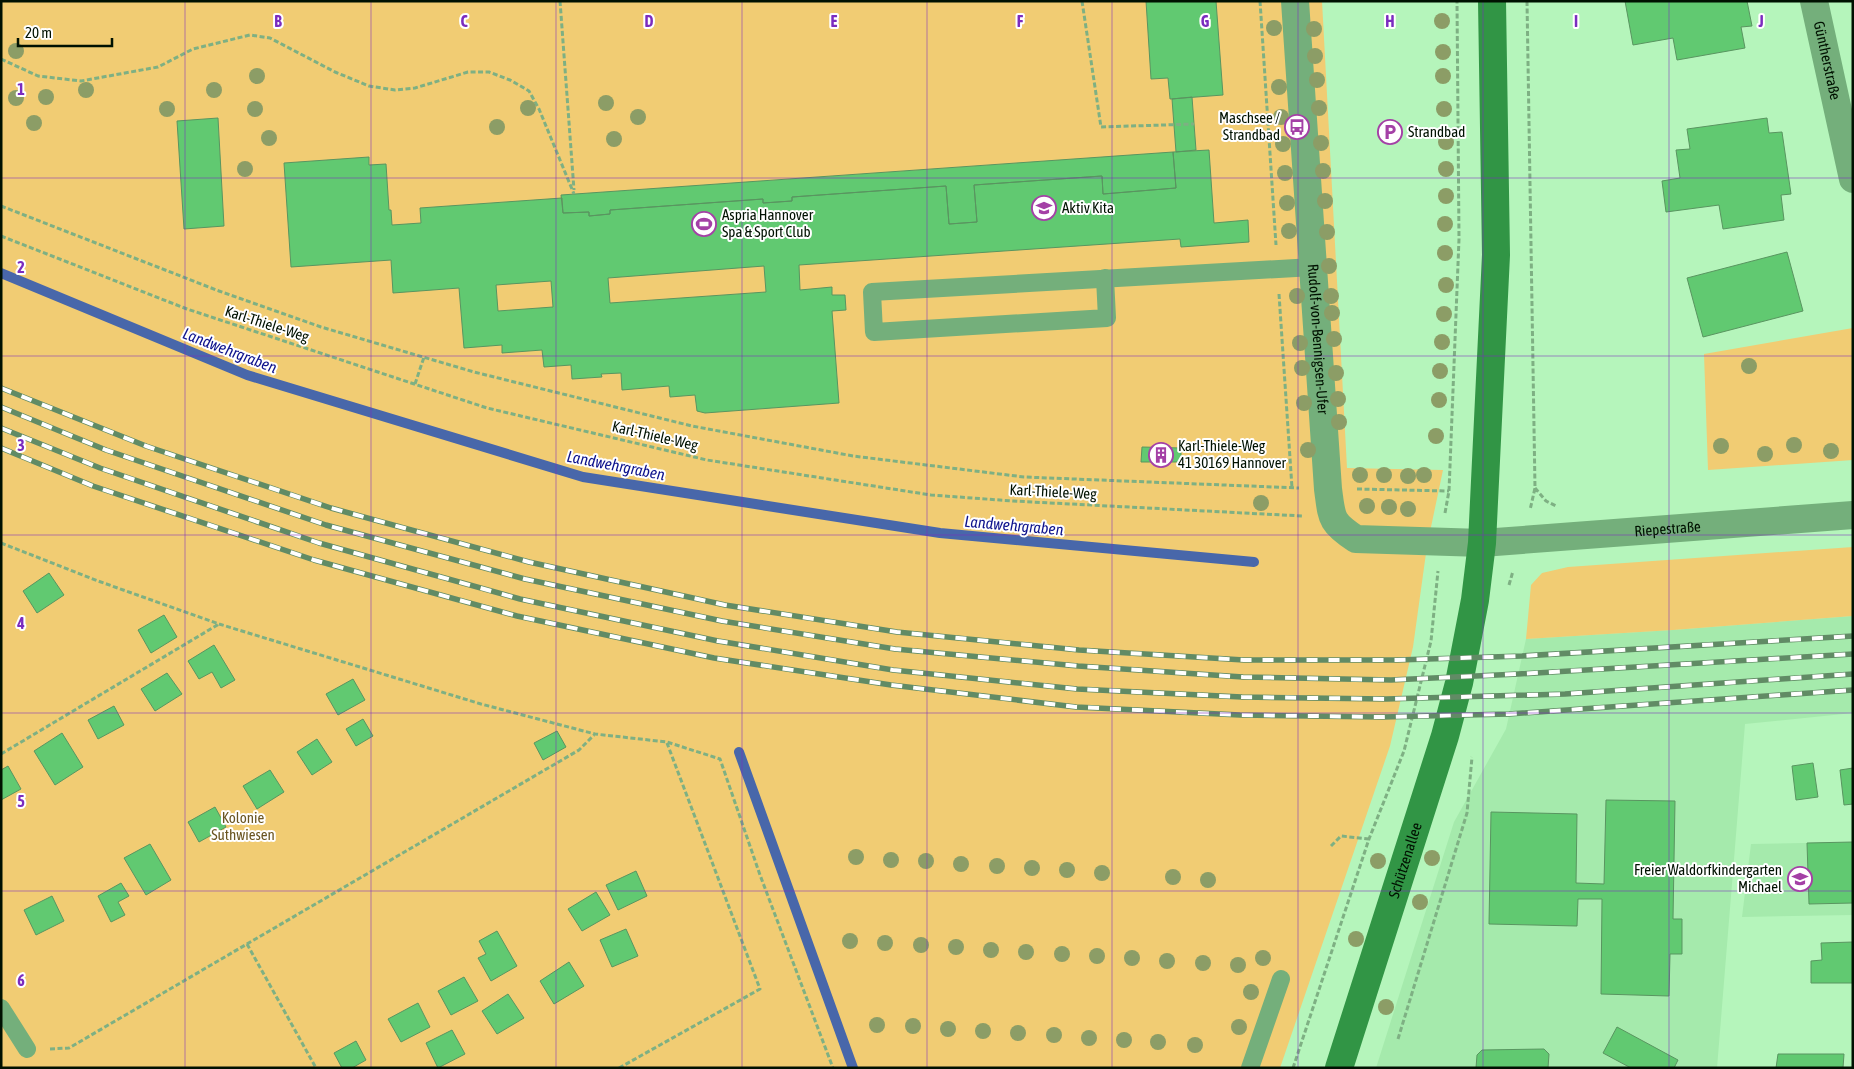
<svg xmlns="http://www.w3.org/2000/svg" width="1854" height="1069" font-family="'Asap Condensed',sans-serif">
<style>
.built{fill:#a5eaac}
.green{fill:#f1cc73}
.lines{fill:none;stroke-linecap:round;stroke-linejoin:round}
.stream{stroke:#4867aa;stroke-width:10}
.building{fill:#61c971;stroke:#599560;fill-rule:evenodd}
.path{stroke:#7eb083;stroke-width:3;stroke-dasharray:5 2.5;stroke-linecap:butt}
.lane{stroke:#74af7b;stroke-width:18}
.street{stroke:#74af7b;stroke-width:28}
.secondary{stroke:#319545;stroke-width:28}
.rail-casing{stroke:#618b65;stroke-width:5.5}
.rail{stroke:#fff;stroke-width:4;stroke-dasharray:11;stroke-linecap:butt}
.tree{fill:#8c9d66}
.grid{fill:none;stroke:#7b2cbf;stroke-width:1;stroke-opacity:0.55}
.labels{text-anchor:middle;stroke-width:4;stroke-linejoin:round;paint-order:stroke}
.street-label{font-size:15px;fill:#001101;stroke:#fff}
.poi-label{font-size:15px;fill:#001101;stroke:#fff;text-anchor:start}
.park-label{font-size:15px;fill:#6a5521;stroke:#fff}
.water-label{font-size:16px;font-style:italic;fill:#0d128c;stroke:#fff}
.grid-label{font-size:16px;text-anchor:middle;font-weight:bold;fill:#7b2cbf;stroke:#fff;stroke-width:4;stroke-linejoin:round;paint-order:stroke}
</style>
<rect width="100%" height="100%" fill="#b5f5bb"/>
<!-- built -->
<path class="built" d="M1853,616V713L1745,724L1717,1068H1376L1454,822L1506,729L1526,639L1673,630Z
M1853,842V915L1742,917L1751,844Z"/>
<!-- green -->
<path class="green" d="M1,1H1322L1347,468L1443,470L1427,546L1413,647L1390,746L1280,1068H1Z
M1853,328V460L1708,470L1704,354Z
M1853,547V616L1673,630L1526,639L1531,585L1542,573L1568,567Z"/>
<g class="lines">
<!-- stream -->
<path class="stream" d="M1,273L247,375L583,477L940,533L1254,562
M739,752L853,1068"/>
</g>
<!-- building -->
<path class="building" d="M1146,1H1216L1223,95L1170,99L1168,78L1151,79Z
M1625,1H1747L1752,26L1741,27L1745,48L1677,60L1673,38L1633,45Z
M1192,97L1196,150L1176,152L1172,99Z
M218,118L224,226L184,229L177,121Z
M1767,118L1769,133L1782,132L1791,194L1781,195L1784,220L1723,229L1719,205L1666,212L1662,181L1680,178L1676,150L1690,149L1687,129Z
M1209,150L1214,223L1248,220L1249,242L1181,247L1180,239L799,265L800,290L832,287V295H845L846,310L832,311L839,403L705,413L697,411L695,395L670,397L669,386L622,390L621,373L601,374L602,377L572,379L571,365L544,367L542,350L502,353V345L464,348L459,288L393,293L391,260L291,267L284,163L369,157V165L386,164L389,210H391L392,225L421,223L420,208L562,198L563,213L589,212V216L610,214V210L763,199V203L792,201V197L946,186L949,224L977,222L974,185L1102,176L1103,194L1176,188L1173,152ZM764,266L766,292L610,303L608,278ZM551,281L553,307L498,311L496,285Z
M1173,152L1176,188L1103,194L1102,176L974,185L977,222L949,224L946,186L792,197V201L763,203V199L610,210V214L589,216V212L563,213L561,195Z
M1787,252L1803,311L1703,337L1687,278Z
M1142,447L1181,448V462H1141Z
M49,573L64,595L37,613L23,591Z
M164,615L177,637L151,653L138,630Z
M214,645L235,680L221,688L212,672L199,679L188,661Z
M167,673L182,694L155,711L141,689Z
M353,679L365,700L338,715L326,694Z
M114,706L124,725L98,739L88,720Z
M363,719L373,736L356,746L346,729Z
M557,731L566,747L543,760L534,743Z
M62,733L83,767L55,785L34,751Z
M317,739L332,762L312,775L297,752Z
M1813,763L1818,797L1796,800L1792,766Z
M8,766L21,789L1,800V770Z
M1853,768V804L1844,805L1840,770Z
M270,770L284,792L257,809L243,786Z
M1606,800L1675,801L1673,919H1682V954H1670L1669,996L1601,994L1602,899H1578L1577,926L1489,924L1491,812L1577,814L1576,883L1604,884Z
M215,807L226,827L199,842L188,822Z
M1853,842V903L1809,904L1807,843Z
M150,844L171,880L146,895L124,858Z
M636,871L647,896L618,910L606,885Z
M121,883L129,896L118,902L125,915L111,922L98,896Z
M596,892L610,915L582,931L568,909Z
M52,896L64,921L36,935L24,910Z
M626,929L638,956L612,967L600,940Z
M497,931L517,966L491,981L478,958L486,954L479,941Z
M1853,942V983H1811V961L1822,960L1821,943Z
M569,962L584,986L554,1004L540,981Z
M464,977L478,1001L451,1015L438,991Z
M508,994L524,1018L497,1034L482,1011Z
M418,1003L430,1027L401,1042L388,1019Z
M1617,1027L1678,1060L1674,1068H1631L1603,1053Z
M452,1030L465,1054L438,1068L426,1043Z
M356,1041L366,1060L352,1068H342L334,1053Z
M1544,1049L1549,1054L1548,1068H1476L1477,1055L1482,1050Z
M1778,1054H1844L1843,1068H1776Z"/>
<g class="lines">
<!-- path -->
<path class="path" d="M560,1L574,190
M1082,1L1101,127L1194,124
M1260,1L1276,245
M1527,1L1535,488L1530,510
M1,59L38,76L81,81L158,67L193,49L250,35L270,38L335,72L369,86L395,90L415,88L468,72H489L510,80L529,91L539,109L574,194
M1,206L219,291L321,327L474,372L692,426L853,456L1024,477L1299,488
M1,236L187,309L487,408L707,460L931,495L1013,501L1302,516
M1279,294L1292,488
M415,384L424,357
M1535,488L1546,501L1556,506
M1357,489L1449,491
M1445,513L1449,491L1459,239L1457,1
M1,543L98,581L219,624L481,704L595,734L667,742L720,759L760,875L833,1068
M1509,585L1513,571
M1,754L219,624
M1331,846L1341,836L1369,839
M247,944L316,1068
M1398,1039L1467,813L1472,757
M50,1049L69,1048L579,750L594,735
M619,1068L760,989L667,743
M1293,1068L1369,839L1404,751L1431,641L1438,571"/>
<!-- lane -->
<path class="lane" d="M1105,278L1107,318L874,332L872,292C1019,283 1166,274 1313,267
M1,1008L27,1049
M1250,1068L1281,979"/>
<!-- street -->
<g class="street">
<path id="s1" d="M1295,1L1328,489C1332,518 1330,522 1356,539L1482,543L1853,515"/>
<path id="s2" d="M1814,1L1853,179"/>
</g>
<!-- secondary -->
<path class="secondary" id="s3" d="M1339,1068L1445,736L1459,683L1475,600L1482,543L1496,255L1492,1"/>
<defs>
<path id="rail" d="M1,388L146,446L331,508L529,562L725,605L897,632L1079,650L1244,660H1397L1522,656L1853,636
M1,407L106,450L326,525L525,579L722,621L895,649L1078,666L1243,677L1391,680L1518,674L1853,654
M1,428L100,468L319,543L520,599L718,641L893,670L1077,689L1242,697L1386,699L1565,694L1853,674
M1,448L93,486L314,560L517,616L714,658L891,685L1076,707L1240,715L1382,717L1509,714L1853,690"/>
</defs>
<!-- rail casing -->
<use href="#rail" class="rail-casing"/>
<!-- rail -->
<use href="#rail" class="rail"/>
</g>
<!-- trees -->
<g class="tree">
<circle cx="1442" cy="21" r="8"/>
<circle cx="1274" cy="28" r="8"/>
<circle cx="1314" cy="29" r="8"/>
<circle cx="16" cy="51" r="8"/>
<circle cx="1443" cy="52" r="8"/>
<circle cx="1315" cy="56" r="8"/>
<circle cx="257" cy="76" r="8"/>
<circle cx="1443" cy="76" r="8"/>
<circle cx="1317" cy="80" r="8"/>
<circle cx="1279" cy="87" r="8"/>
<circle cx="86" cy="90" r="8"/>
<circle cx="214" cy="90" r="8"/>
<circle cx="46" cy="97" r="8"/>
<circle cx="16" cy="98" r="8"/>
<circle cx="606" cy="103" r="8"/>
<circle cx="528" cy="108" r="8"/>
<circle cx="1319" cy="108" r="8"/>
<circle cx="167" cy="109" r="8"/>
<circle cx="255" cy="109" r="8"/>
<circle cx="1444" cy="109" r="8"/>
<circle cx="638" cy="117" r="8"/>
<circle cx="1281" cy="117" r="8"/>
<circle cx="34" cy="123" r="8"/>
<circle cx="497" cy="127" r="8"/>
<circle cx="269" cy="138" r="8"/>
<circle cx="614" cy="139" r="8"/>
<circle cx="1446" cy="142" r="8"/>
<circle cx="1321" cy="143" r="8"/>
<circle cx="1283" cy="144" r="8"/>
<circle cx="245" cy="169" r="8"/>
<circle cx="1446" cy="169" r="8"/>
<circle cx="1323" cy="171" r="8"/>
<circle cx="1285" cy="173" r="8"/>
<circle cx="1446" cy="196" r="8"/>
<circle cx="1325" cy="201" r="8"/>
<circle cx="1287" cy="203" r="8"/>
<circle cx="1445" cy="224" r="8"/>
<circle cx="1289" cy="231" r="8"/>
<circle cx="1327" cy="232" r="8"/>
<circle cx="1445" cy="253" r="8"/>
<circle cx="1329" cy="266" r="8"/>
<circle cx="1446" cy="285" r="8"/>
<circle cx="1297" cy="296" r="8"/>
<circle cx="1331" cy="296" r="8"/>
<circle cx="1332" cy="313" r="8"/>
<circle cx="1444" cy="314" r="8"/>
<circle cx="1334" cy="339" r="8"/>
<circle cx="1442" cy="342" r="8"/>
<circle cx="1300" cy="343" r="8"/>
<circle cx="1749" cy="366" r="8"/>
<circle cx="1302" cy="368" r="8"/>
<circle cx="1440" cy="371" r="8"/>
<circle cx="1336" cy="373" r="8"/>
<circle cx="1338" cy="399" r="8"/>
<circle cx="1439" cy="400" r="8"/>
<circle cx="1304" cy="403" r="8"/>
<circle cx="1339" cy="422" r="8"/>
<circle cx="1436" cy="436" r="8"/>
<circle cx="1794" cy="445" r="8"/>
<circle cx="1721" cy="446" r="8"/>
<circle cx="1308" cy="450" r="8"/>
<circle cx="1831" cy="451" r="8"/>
<circle cx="1765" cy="454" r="8"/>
<circle cx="1360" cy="475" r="8"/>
<circle cx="1384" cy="475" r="8"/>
<circle cx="1424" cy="475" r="8"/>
<circle cx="1408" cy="476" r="8"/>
<circle cx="1261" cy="503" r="8"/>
<circle cx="1367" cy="506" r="8"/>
<circle cx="1389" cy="507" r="8"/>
<circle cx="1408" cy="509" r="8"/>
<circle cx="856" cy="857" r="8"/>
<circle cx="1432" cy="858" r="8"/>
<circle cx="891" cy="860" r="8"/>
<circle cx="926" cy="861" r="8"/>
<circle cx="1378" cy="861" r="8"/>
<circle cx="961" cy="864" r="8"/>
<circle cx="997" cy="866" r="8"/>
<circle cx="1032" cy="868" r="8"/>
<circle cx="1067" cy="870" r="8"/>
<circle cx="1102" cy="873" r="8"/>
<circle cx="1173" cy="877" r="8"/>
<circle cx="1208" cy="880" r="8"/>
<circle cx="1420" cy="902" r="8"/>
<circle cx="1356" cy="939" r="8"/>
<circle cx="850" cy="941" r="8"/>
<circle cx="885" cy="943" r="8"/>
<circle cx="921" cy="945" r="8"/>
<circle cx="956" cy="947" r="8"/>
<circle cx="991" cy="950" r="8"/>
<circle cx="1026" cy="952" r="8"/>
<circle cx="1062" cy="954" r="8"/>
<circle cx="1097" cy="956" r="8"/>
<circle cx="1132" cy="958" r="8"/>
<circle cx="1263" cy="958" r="8"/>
<circle cx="1167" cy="961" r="8"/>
<circle cx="1203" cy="963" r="8"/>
<circle cx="1238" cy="965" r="8"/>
<circle cx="1251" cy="992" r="8"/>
<circle cx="1386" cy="1007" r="8"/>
<circle cx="877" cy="1025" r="8"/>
<circle cx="913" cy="1026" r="8"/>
<circle cx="1239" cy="1027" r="8"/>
<circle cx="948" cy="1029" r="8"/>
<circle cx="983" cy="1031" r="8"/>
<circle cx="1018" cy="1033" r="8"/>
<circle cx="1054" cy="1035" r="8"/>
<circle cx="1089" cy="1038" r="8"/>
<circle cx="1124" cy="1040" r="8"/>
<circle cx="1158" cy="1042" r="8"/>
<circle cx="1195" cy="1045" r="8"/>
</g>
<!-- grid -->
<path class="grid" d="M185,1V1068M371,1V1068M556,1V1068M742,1V1068M927,1V1068M1112,1V1068M1298,1V1068M1483,1V1068M1669,1V1068M1,178H1853M1,356H1853M1,535H1853M1,713H1853M1,891H1853"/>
<!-- icons -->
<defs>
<symbol id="bus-ring" viewBox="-11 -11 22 22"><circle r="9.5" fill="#fff" stroke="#a440a6" stroke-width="1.5"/><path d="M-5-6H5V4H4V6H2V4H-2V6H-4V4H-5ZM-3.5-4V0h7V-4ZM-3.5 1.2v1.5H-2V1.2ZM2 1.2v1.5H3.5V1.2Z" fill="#a440a6"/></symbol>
<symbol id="parking-ring" viewBox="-11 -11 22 22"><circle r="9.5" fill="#fff" stroke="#a440a6" stroke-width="1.5"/><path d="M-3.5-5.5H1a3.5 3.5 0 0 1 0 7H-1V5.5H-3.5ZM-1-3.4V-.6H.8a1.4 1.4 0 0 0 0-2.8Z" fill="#a440a6"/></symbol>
<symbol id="school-ring" viewBox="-11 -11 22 22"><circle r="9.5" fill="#fff" stroke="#a440a6" stroke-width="1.5"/><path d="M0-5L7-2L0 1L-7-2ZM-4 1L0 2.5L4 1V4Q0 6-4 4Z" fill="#a440a6"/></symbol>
<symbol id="stadium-ring" viewBox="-11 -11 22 22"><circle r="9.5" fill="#fff" stroke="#a440a6" stroke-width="1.5"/><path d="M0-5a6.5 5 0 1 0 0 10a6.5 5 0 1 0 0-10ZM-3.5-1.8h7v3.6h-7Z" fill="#a440a6"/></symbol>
<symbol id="building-ring" viewBox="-11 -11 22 22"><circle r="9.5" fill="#fff" stroke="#a440a6" stroke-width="1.5"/><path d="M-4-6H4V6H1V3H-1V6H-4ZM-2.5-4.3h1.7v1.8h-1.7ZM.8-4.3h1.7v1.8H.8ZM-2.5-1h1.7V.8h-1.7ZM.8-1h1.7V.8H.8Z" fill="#a440a6"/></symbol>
</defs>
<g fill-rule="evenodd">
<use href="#bus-ring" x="1283" y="113" width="28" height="28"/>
<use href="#parking-ring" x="1376" y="118" width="28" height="28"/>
<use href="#school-ring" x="1030" y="194" width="28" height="28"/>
<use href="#stadium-ring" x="690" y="210" width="28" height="28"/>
<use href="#building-ring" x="1147" y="441" width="28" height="28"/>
<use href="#school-ring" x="1786" y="865" width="28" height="28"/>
</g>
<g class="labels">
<!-- street labels -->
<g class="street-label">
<text dy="5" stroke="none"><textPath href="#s2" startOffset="61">Güntherstraße</textPath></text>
<text transform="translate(267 324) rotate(18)" y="5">Karl-Thiele-Weg</text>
<text dy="5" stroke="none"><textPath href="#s1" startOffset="339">Rudolf-von-Bennigsen-Ufer</textPath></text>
<text transform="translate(655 436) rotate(13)" y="5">Karl-Thiele-Weg</text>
<text transform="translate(1053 492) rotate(3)" y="5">Karl-Thiele-Weg</text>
<text dy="5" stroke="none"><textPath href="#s1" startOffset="862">Riepestraße</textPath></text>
<text dy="5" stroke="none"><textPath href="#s3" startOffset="218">Schützenallee</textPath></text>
</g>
<!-- poi labels -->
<g class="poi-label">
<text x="1280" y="123" text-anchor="end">Maschsee /<tspan x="1280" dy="17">Strandbad</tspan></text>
<text x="1408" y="137">Strandbad</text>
<text x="1062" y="213">Aktiv Kita</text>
<text x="722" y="220">Aspria Hannover<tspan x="722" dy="17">Spa &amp; Sport Club</tspan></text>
<text x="1178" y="451">Karl-Thiele-Weg<tspan x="1178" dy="17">41 30169 Hannover</tspan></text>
<text x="1782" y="875" text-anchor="end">Freier Waldorfkindergarten<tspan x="1782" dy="17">Michael</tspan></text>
</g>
<!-- park labels -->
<g class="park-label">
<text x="243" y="823">Kolonie<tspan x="243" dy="17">Suthwiesen</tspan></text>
</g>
<!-- water labels -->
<g class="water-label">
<text transform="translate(230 350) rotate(21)" y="6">Landwehrgraben</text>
<text transform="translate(616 465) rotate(11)" y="6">Landwehrgraben</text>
<text transform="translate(1014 525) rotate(5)" y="6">Landwehrgraben</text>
</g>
</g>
<g class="grid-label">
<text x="278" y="27">B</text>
<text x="464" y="27">C</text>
<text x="649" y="27">D</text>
<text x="834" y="27">E</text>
<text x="1020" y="27">F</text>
<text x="1205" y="27">G</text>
<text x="1390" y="27">H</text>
<text x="1576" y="27">I</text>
<text x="1761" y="27">J</text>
<text x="21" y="95">1</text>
<text x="21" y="273">2</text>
<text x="21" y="451">3</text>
<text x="21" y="629">4</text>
<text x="21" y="807">5</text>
<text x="21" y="986">6</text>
</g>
<!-- border -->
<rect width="1854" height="1069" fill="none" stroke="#001101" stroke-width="5"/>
<!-- scale -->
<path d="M18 38v8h94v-8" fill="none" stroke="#001101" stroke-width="2.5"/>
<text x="25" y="38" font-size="15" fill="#001101" stroke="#ffffff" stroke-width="4" paint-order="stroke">20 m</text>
</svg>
